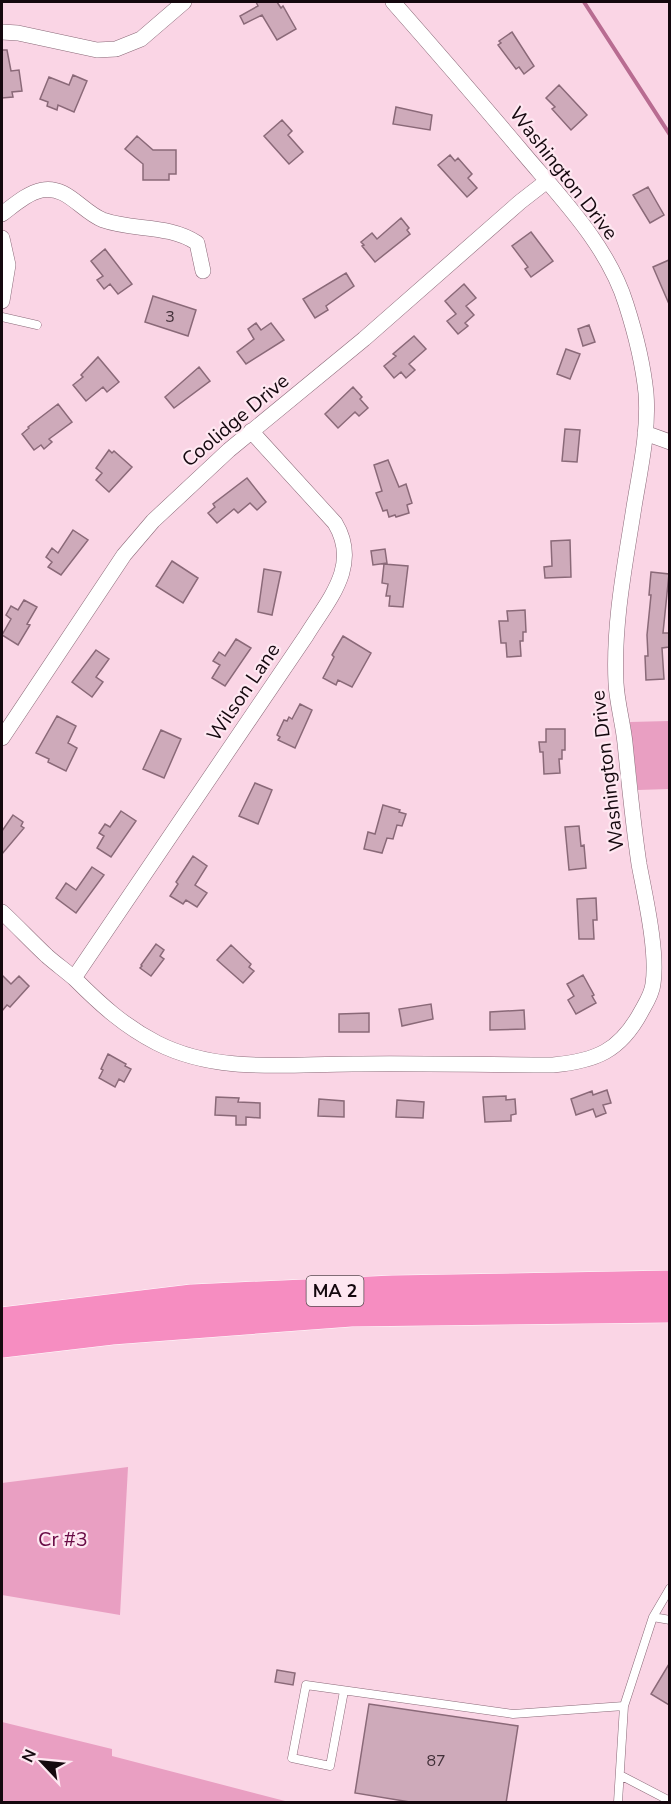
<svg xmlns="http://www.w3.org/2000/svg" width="671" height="1804" font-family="'Nunito Sans',sans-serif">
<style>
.green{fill:#e99fc2}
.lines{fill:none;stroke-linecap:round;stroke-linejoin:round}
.stream{stroke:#b86c91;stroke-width:4}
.building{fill:#ceaaba;stroke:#8a6978;stroke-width:1.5}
.lane-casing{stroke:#8a6978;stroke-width:9}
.street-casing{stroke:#8a6978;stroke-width:16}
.highway-casing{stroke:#fff;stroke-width:28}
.lane{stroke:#fff;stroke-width:8}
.street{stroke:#fff;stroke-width:15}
.highway{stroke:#f68dc1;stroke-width:27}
.labels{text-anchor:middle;stroke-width:4.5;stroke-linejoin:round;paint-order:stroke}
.number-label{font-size:16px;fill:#423039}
.shield{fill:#fee7f1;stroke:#5a4b52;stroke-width:1.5}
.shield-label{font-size:18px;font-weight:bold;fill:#14080e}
.street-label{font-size:20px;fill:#14080e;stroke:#fee7f1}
.park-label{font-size:20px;fill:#690b45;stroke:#fee7f1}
</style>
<rect width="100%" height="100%" fill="#fad5e5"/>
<!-- green -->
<path class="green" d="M669,721V789L638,790L630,722Z
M128,1467L120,1615L2,1595V1483Z
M2,1722L112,1749V1756L289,1802H2Z"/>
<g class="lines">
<!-- stream -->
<path class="stream" d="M584,2L670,135"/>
</g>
<!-- building -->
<path class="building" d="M256,2H277L281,8L283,6L296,29L277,40L262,15L244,24L240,16L258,6Z
M512,32L534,66L524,74L519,67L516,69L498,45L501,43L499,41Z
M2,50H7L11,71L19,70L22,91L12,92L13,97L2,98Z
M73,75L87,81L74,112L58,105L57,110L47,106L48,102L40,99L49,77L69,85Z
M559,85L587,115L571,130L552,109L555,107L546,98Z
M396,107L432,115L430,130L393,124Z
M282,120L292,131L288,135L303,152L289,164L264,136Z
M137,136L153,150H176V174H169V180H143V164L125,149Z
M450,155L455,161L458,158L472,174L468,178L477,188L467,197L438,165Z
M648,187L664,215L650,223L633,195Z
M401,218L409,228L407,230L410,234L375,262L362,246L364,245L361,242L372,233L377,239Z
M531,232L553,261L531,277L525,269L528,267L512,246Z
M105,249L132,284L118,294L110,284L104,289L97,280L103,276L91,261Z
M669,260V304L653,267Z
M346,273L354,286L326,306L328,310L315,318L303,299Z
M464,284L476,298L466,306L474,315L465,323L468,326L458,334L447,321L456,314L445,301Z
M153,296L196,310L188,336L145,322Z
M256,323L261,330L271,323L284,340L246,364L237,352L254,339L248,329Z
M589,325L595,342L583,346L578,329Z
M414,336L426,349L409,364L415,370L406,378L401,372L394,378L384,366L396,356L393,354Z
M566,349L580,354L570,379L557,374Z
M98,357L119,382L107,392L103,387L86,401L73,385L83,377L81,375Z
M199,367L210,381L174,408L165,397Z
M353,387L362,397L360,399L368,408L359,416L355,412L338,428L325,414Z
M58,404L72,422L49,439L52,442L44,449L41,445L34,450L22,434L29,428L28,427Z
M565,429L580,430L577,462L562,461Z
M109,450L112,453L114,451L132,467L109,492L96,480L102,473L96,468Z
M388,460L399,487L406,484L412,503L407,505L409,513L396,517L395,515L389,517L387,510L383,511L376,493L382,491L374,465Z
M247,478L266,502L257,510L250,503L238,513L234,509L217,523L208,513L215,507L213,504Z
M73,530L88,540L61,575L48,567L52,562L46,557L52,548L58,553Z
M570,540L571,577L545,578L544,567L552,566L551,541Z
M385,549L387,563L373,565L371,551Z
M172,561L198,578L183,603L156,586Z
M384,564L408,566L403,607L389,606L390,596H386L388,584L382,583Z
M264,569L281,572L272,615L258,612Z
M651,572L669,574L663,633H669V647L662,648L664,679L646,680L645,656H648L647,635L651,595H649Z
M24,600L37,607L27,624L30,625L18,645L2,635L11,619L6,615L11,606L18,610Z
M525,610L526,632H523V641H520L521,656L507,657L506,643H501L499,621H508L507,611Z
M343,636L371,653L352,687L338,680L336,685L323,678L334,657L332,655Z
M236,639L251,648L225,686L212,678L220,665L213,661L219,652L225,656Z
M96,650L109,659L96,677L103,682L92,697L72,682Z
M300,704L312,710L295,748L278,740L280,737L277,735L284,720L287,721L289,717L292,719Z
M57,716L76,726L68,743L77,748L66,771L48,762L49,759L36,753Z
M546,729H565V750H562V759H559L560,773L544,774L543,752H540L539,742H546Z
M161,730L181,739L164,778L143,769Z
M255,783L272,790L258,824L239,816Z
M383,805L400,810L399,812L406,814L402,826L397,825L393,839L387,838L382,853L364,849L368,832L375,834Z
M121,811L136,821L111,857L97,848L104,836L99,833L105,824L110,827Z
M13,815L23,822L21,826L24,828L2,854V831Z
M579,826L581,846L584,845L586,868L569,870L565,827Z
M193,856L207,866L195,885L207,893L197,907L186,900L183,904L170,896L178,884L176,882Z
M92,867L104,875L76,913L56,898L66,883L76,890Z
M596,898L597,920H593L594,939H579L577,899Z
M156,944L164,950L160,956L164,959L151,976L140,968L142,966L141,965Z
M231,945L251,964L249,967L254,971L243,983L217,960Z
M2,975L11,984L19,976L29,986L10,1007L7,1005L2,1011Z
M583,975L594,995L592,996L596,1003L576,1014L568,1000L574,996L567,984Z
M431,1004L433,1019L402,1026L399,1009Z
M524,1010L525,1029L490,1030V1012Z
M369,1013V1032H339V1014Z
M108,1054L126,1064L125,1066L131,1069L124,1082L119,1079L115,1087L99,1078L103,1070L101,1069Z
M607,1090L611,1103L603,1105L606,1113L596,1117L593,1109L576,1115L571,1099L592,1091L593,1095Z
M506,1096V1100L515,1099L516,1114L511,1115V1121L485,1122L483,1097Z
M216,1097L239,1098L238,1102L260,1103V1118L246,1117V1125H236V1116L215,1115Z
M319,1099L344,1101V1117L318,1116Z
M397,1100L424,1102L423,1118L396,1117Z
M669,1664V1705L651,1694Z
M277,1670L295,1673L293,1685L275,1682Z
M369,1704L518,1726L506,1803H416L355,1793Z"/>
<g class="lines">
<defs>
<path id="lane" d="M2,317L37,325
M653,1617L670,1620
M344,1691L330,1766L292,1758L306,1685L513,1714L624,1706
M620,1775L670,1801
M618,1802L624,1706L653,1617L670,1588"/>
<path id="street" d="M2,32L18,33L97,50L116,49L141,39L184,2
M2,214C13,206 27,193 42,190C67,185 82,212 103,220C134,231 168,224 197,243L203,271
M2,238L8,265L2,301
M645,433L670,442
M2,738L124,555L153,521L229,450L364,339L520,202L547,181
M2,912C17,926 32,942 47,956C56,964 66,971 75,979C101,1005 124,1026 157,1043C218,1074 287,1064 353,1064C420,1063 486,1065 553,1065C596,1061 620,1051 641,1012C646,1003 652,994 653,984C658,952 645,896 639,864C633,823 629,783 625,743C623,723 617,703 616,683C613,624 625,565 634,507C640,470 649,431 646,393C643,364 635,332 626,304C608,246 562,199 524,154C481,103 437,52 393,2
M74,978L306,636C328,600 361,566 335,523L251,431"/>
<path id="highway" d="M2,1321L192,1298L393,1289L670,1284
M2,1344L112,1331L351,1313L670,1309"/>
</defs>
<!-- lane casing -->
<use href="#lane" class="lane-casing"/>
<!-- street casing -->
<use href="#street" class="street-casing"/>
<!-- highway casing -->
<use href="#highway" class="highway-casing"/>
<!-- lane -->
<use href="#lane" class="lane"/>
<!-- street -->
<use href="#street" class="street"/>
<!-- highway -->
<use href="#highway" class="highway"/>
</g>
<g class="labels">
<!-- number labels -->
<g class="number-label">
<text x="170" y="322">3</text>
<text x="436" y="1766">87</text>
</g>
<!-- shield labels -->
<rect class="shield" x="306.5" y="1276" width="57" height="30" rx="4.5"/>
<g class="shield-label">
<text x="335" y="1297">MA 2</text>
</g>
<!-- street labels -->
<g class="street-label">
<text transform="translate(564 173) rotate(52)" y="7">Washington Drive</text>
<text transform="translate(235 420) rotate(-40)" y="7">Coolidge Drive</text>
<text transform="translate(243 692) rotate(-56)" y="7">Wilson Lane</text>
<text transform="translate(607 771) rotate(-97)" y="7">Washington Drive</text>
</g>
<!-- park labels -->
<g class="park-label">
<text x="63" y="1546">Cr #3</text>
</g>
</g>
<!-- border -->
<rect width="671" height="1804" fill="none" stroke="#14080e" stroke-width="6"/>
<!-- north arrow -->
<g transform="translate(42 1762) rotate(296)" stroke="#fee7f1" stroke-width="4.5" paint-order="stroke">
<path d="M0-4.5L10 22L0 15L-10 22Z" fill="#14080e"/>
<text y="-9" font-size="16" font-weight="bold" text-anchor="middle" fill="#14080e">N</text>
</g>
</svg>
